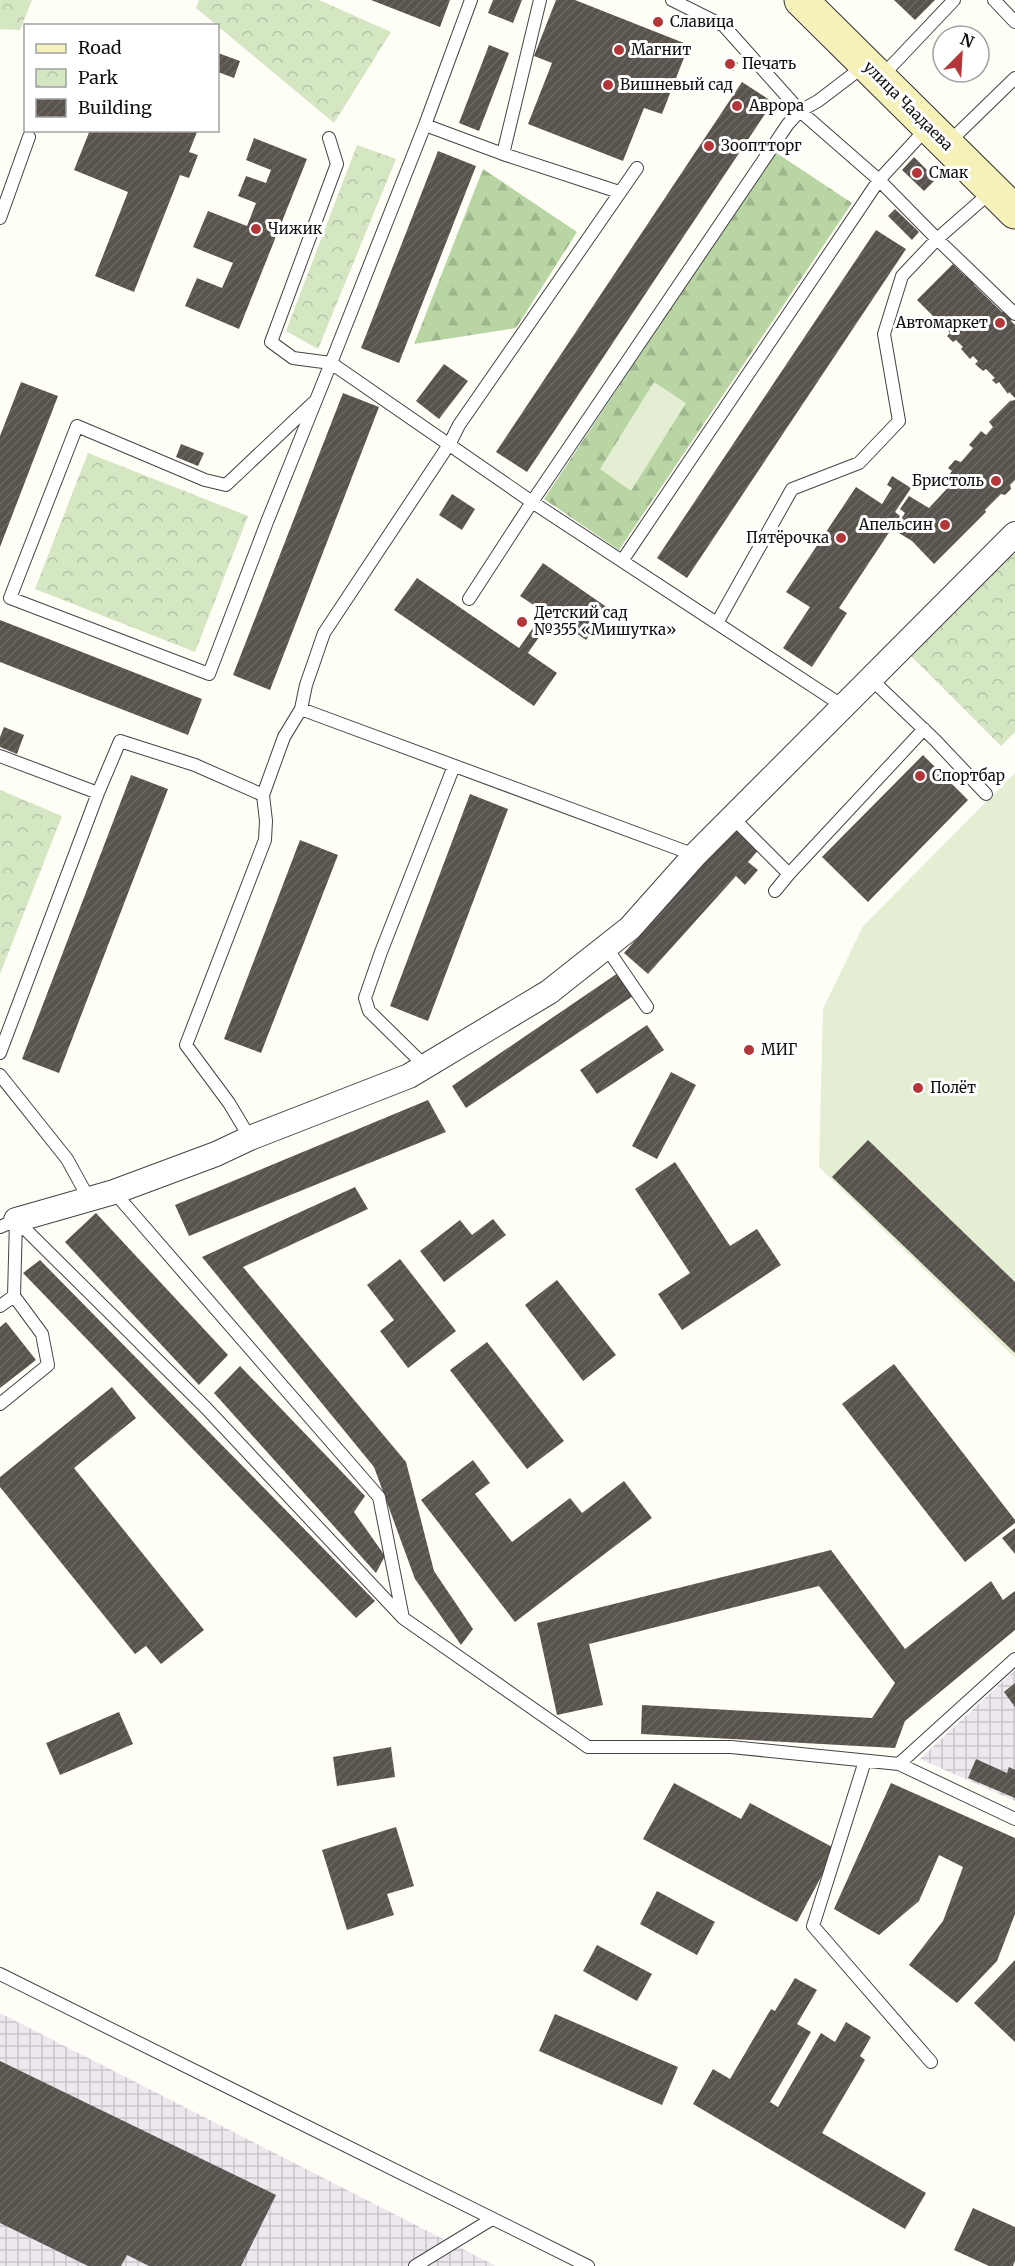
<svg xmlns="http://www.w3.org/2000/svg" width="1015" height="2266" font-family="Merriweather,serif">
<style>
.industrial{fill:url(#industrial-grid)}
.forest{fill:url(#forest-firs)}
.park{fill:url(#park-crowns)}
.pitch{fill:#e4eed3}
.building{fill:url(#building-hatch)}
.lines{fill:none;stroke-linecap:round;stroke-linejoin:round}
.lane-casing{stroke:#444;stroke-width:14}
.street-casing{stroke:#444;stroke-width:26}
.secondary-casing{stroke:#333;stroke-width:35}
.lane{stroke:#fff;stroke-width:12}
.street{stroke:#fff;stroke-width:24}
.secondary{stroke:#f6f1b9;stroke-width:33}
.poi-dot{fill:#b33739;stroke:#fff;stroke-width:2}
.labels{text-anchor:middle;stroke-width:6;stroke-linejoin:round;paint-order:stroke}
.poi-label{font-size:15px;fill:#111;stroke:#fff;text-anchor:start}
.street-label{font-size:15px;fill:#111;stroke:#fff}
</style>
<defs>
<pattern id="industrial-grid" width="8" height="8" patternUnits="userSpaceOnUse" patternTransform="scale(1.5)"><rect width="8" height="8" fill="#ede7ee"/><path d="M0 4h8M4 0v8" fill="none" stroke="#cac5cb"/></pattern>
<pattern id="forest-firs" width="22" height="20" patternUnits="userSpaceOnUse" patternTransform="scale(1.5)"><rect width="22" height="20" fill="#b8d5a3"/><path d="M5 1l3.5 6h-7zM16 11l3.5 6h-7z" fill="#9db68b"/></pattern>
<pattern id="park-crowns" width="20" height="18" patternUnits="userSpaceOnUse" patternTransform="scale(1.5)"><rect width="20" height="18" fill="#d4e6c2"/><path d="M2 6a3 3 0 1 1 6 0M12 15a3 3 0 1 1 6 0" fill="none" stroke="#b5c4a6"/></pattern>
<pattern id="building-hatch" width="6" height="6" patternUnits="userSpaceOnUse" patternTransform="scale(1.5)"><rect width="6" height="6" fill="#59534e"/><path d="M-1 1l2-2M0 6l6-6M5 7l2-2" fill="none" stroke="#6c6763"/></pattern>
</defs>
<rect width="100%" height="100%" fill="#fefdf6"/>
<!-- industrial -->
<path class="industrial" d="M1015,1670V1801L920,1759Z
M0,2013L496,2266H0Z"/>
<!-- forest -->
<path class="forest" d="M775,152L852,203L619,550L544,499Z
M483,169L577,232L516,328L414,344Z"/>
<!-- park -->
<path class="park" d="M0,0H32L20,30L0,29Z
M199,0H319L391,32L334,123L196,8Z
M357,145L396,159L318,349L286,331Z
M88,453L248,516L195,652L35,589Z
M1015,544V732L1001,746L908,653Z
M0,790L62,816L0,974Z"/>
<!-- pitch -->
<path class="pitch" d="M654,382L686,403L631,491L600,469Z
M1015,773V1358L819,1167L823,1009L863,926Z"/>
<!-- building -->
<path class="building" d="M371,0H450L440,27Z
M493,0H522L513,23L488,13Z
M556,0H575L689,45L662,114L644,108L623,161L528,124L552,63L534,56Z
M894,0H935L915,20Z
M489,45L509,53L479,131L459,123Z
M218,53L240,61L234,78L218,72Z
M730,57L738,63L733,71L725,65Z
M742,82L773,102L527,472L496,452Z
M90,130L197,132L189,152L198,155L189,178L180,175L134,292L95,276L128,192L74,170Z
M254,138L307,159L239,329L185,306L197,278L222,288L233,263L193,247L208,211L247,226L256,203L238,196L246,176L266,183L271,170L246,160Z
M438,151L476,166L399,363L361,348Z
M914,157L936,179L924,191L902,170Z
M895,209L919,232L912,240L888,216Z
M876,230L906,249L687,578L657,558Z
M953,264L965,276L970,275L976,281L974,285L1002,312H1005L1012,318L1011,321L1015,325V398L1009,392L1008,394L999,382L996,384L992,380L995,378L986,369L983,371L975,364L978,361L973,356L970,359L961,349L963,347L956,340L953,342L947,336L950,333L917,300Z
M444,364L468,381L439,419L416,401Z
M21,382L58,396L0,547V436Z
M343,393L379,407L270,690L233,675Z
M1015,400V480L1010,485L1011,489L1005,495L1001,494L985,510L986,512L934,564L912,541L894,530L905,513L900,509L909,496L929,508L954,481L948,476L952,471L948,468L955,460L961,462L973,448L969,445L981,431L986,435L993,427L989,422L1010,401Z
M181,444L204,453L198,466L176,457Z
M892,476L911,488L895,512L900,516L839,608L847,613L812,667L783,648L810,607L786,592L856,487L882,504L892,488L887,485Z
M452,494L475,509L462,530L439,515Z
M543,563L608,608L586,640L553,617L528,653L557,673L534,706L394,610L417,578L519,648L544,612L520,596Z
M0,620L202,699L188,735L0,662Z
M4,727L24,735L17,754L0,747V737Z
M923,755L968,800L868,902L822,857Z
M131,775L168,789L59,1073L22,1059Z
M470,794L508,809L428,1021L390,1006Z
M736,827L760,848L748,862L758,870L745,885L736,876L648,974L624,953Z
M300,840L338,855L261,1053L224,1039Z
M618,973L633,996L466,1108L452,1086Z
M647,1025L664,1050L597,1094L580,1070Z
M671,1072L696,1085L657,1159L632,1146Z
M428,1100L446,1132L189,1236L175,1205Z
M868,1140L1015,1282V1353L832,1177Z
M675,1162L730,1246L757,1229L781,1265L682,1330L658,1294L690,1273L635,1189Z
M355,1187L368,1209L243,1267L406,1462L434,1571L473,1629L461,1645L415,1579L374,1467L202,1257Z
M96,1213L228,1355L199,1385L65,1242Z
M493,1219L506,1235L444,1282L420,1251L460,1220L472,1235Z
M400,1259L456,1331L408,1368L380,1331L394,1320L367,1285Z
M40,1260L375,1601L356,1618L23,1273Z
M557,1280L616,1355L583,1381L525,1305Z
M6,1322L36,1360L0,1388V1327Z
M487,1342L564,1441L527,1469L450,1370Z
M894,1364L1015,1520V1523L965,1562L842,1404Z
M240,1366L365,1496L354,1512L385,1556L376,1573L214,1393Z
M112,1387L136,1418L74,1468L204,1630L161,1664L146,1646L135,1654L0,1487V1477Z
M473,1460L490,1483L475,1494L512,1542L570,1498L582,1513L624,1481L652,1518L515,1622L421,1500Z
M1015,1528V1554L1002,1538Z
M831,1550L905,1649L991,1581L1003,1600L1015,1591V1630L905,1721L895,1748L641,1734L642,1705L872,1718L895,1683L819,1586L589,1644L603,1705L557,1715L537,1623Z
M1015,1683V1707L1004,1692Z
M119,1712L133,1744L60,1775L46,1743Z
M391,1747L395,1777L337,1786L333,1757Z
M976,1759L1007,1773L1009,1767L1015,1770V1798L968,1778Z
M674,1783L741,1819L750,1803L836,1849L797,1922L643,1839Z
M891,1783L1015,1838V1914L997,1961L957,2003L909,1965L943,1921L963,1867L939,1855L919,1901L879,1935L834,1909Z
M396,1827L414,1886L387,1894L394,1915L347,1930L322,1850Z
M657,1891L715,1922L697,1955L640,1924Z
M597,1945L652,1974L637,2001L583,1971Z
M1015,1960V2042L974,2003Z
M795,1978L817,1990L797,2024L811,2032L770,2102L778,2107L821,2033L835,2042L846,2022L871,2037L860,2056L865,2060L822,2133L926,2193L905,2229L693,2104L713,2069L730,2079L771,2009L775,2011Z
M555,2014L678,2067L662,2105L539,2051Z
M0,2061L276,2195L241,2266H149L127,2255L121,2266H88L0,2223Z
M973,2208L1015,2227V2261L1013,2266H989L954,2250Z"/>
<g class="lines">
<defs>
<path id="lane" d="M471,0L425,125L331,363L532,502L843,706
M540,0L503,154L619,192
M672,0L724,26L800,111L818,101L864,66
M994,0L1015,22
M881,77L954,0
M425,125L503,154
M947,144L1015,78
M993,190L937,239L1015,314
M0,218L29,137
M314,402L226,485L205,480L77,426L10,598L209,674L267,522L331,363L293,358L271,342L337,164L329,138
M622,561L879,180L937,239L902,276L884,334L899,421L859,463L792,489L717,623
M469,599L532,502L788,124L800,111L879,180L928,127
M871,679L935,740L986,794
M301,709L695,855
M0,756L98,793L0,1053
M98,793L120,741L195,765L263,795
M732,817L789,874L775,891
M789,874L924,729
M606,947L647,1007
M425,1066L369,1011L365,998L381,952L454,766
M0,1075L67,1159L89,1199
M250,1138L229,1103L186,1045L265,840L266,821L263,795L284,737L301,709L306,685L324,633L450,443L459,425L637,168
M114,1192L379,1497L403,1618L588,1747H731L899,1764L1015,1819
M16,1220L206,1408L402,1617
M0,1227L16,1220
M0,1306L14,1296L16,1220
M0,1404L48,1365L42,1334L14,1296
M865,1761L813,1926L931,2062
M899,1764L1015,1659
M0,1974L588,2266
M415,2266L492,2219"/>
<path id="street" d="M16,1220L114,1192L216,1154L250,1138L409,1076L549,992L630,928L695,855L1015,534"/>
<path id="secondary" d="M801,0L1015,212"/>
</defs>
<!-- lane casing -->
<use href="#lane" class="lane-casing"/>
<!-- street casing -->
<use href="#street" class="street-casing"/>
<!-- secondary casing -->
<use href="#secondary" class="secondary-casing"/>
<!-- lane -->
<use href="#lane" class="lane"/>
<!-- street -->
<use href="#street" class="street"/>
<!-- secondary -->
<use href="#secondary" class="secondary"/>
</g>
<!-- markers -->
<g class="poi-dot">
<circle cx="658" cy="22" r="6"/>
<circle cx="619" cy="50" r="6"/>
<circle cx="730" cy="64" r="6"/>
<circle cx="608" cy="85" r="6"/>
<circle cx="737" cy="106" r="6"/>
<circle cx="709" cy="146" r="6"/>
<circle cx="917" cy="173" r="6"/>
<circle cx="256" cy="229" r="6"/>
<circle cx="1000" cy="323" r="6"/>
<circle cx="996" cy="481" r="6"/>
<circle cx="945" cy="525" r="6"/>
<circle cx="841" cy="538" r="6"/>
<circle cx="522" cy="622" r="6"/>
<circle cx="920" cy="776" r="6"/>
<circle cx="749" cy="1050" r="6"/>
<circle cx="918" cy="1088" r="6"/>
</g>
<g class="labels">
<!-- poi labels -->
<g class="poi-label">
<text x="670" y="27">Славица</text>
<text x="631" y="55">Магнит</text>
<text x="742" y="69">Печать</text>
<text x="620" y="90">Вишневый сад</text>
<text x="749" y="111">Аврора</text>
<text x="721" y="151">Зооптторг</text>
<text x="929" y="178">Смак</text>
<text x="268" y="234">Чижик</text>
<text x="988" y="328" text-anchor="end">Автомаркет</text>
<text x="984" y="486" text-anchor="end">Бристоль</text>
<text x="933" y="530" text-anchor="end">Апельсин</text>
<text x="829" y="543" text-anchor="end">Пятёрочка</text>
<text x="534" y="618">Детский сад<tspan x="534" dy="17">№355 «Мишутка»</tspan></text>
<text x="932" y="781">Спортбар</text>
<text x="761" y="1055">МИГ</text>
<text x="930" y="1093">Полёт</text>
</g>
<!-- street labels -->
<g class="street-label">
<text transform="translate(908 106) rotate(45)" y="5">улица Чаадаева</text>
</g>
</g>
<!-- legend -->
<rect x="24" y="24" width="195" height="108" fill="#ffffff" stroke="#a0a0a0" stroke-width="1.5"/>
<rect x="36" y="44" width="30" height="9" fill="#f6f1b9" stroke="#a0a0a0" stroke-width="1.5"/>
<text x="78" y="54" font-size="18" fill="#111111">Road</text>
<rect x="36" y="69" width="30" height="18" fill="url(#park-crowns)" stroke="#a0a0a0" stroke-width="1.5"/>
<text x="78" y="84" font-size="18" fill="#111111">Park</text>
<rect x="36" y="99" width="30" height="18" fill="url(#building-hatch)" stroke="#a0a0a0" stroke-width="1.5"/>
<text x="78" y="114" font-size="18" fill="#111111">Building</text>
<!-- north arrow -->
<g transform="translate(961 54) rotate(24)"><circle r="28" fill="#ffffff" stroke="#a0a0a0" stroke-width="1.5"/>
<path d="M0-4.5L10 22L0 15L-10 22Z" fill="#b33739"/>
<text y="-9" font-size="16" font-weight="bold" text-anchor="middle" fill="#111111">N</text>
</g>
</svg>
